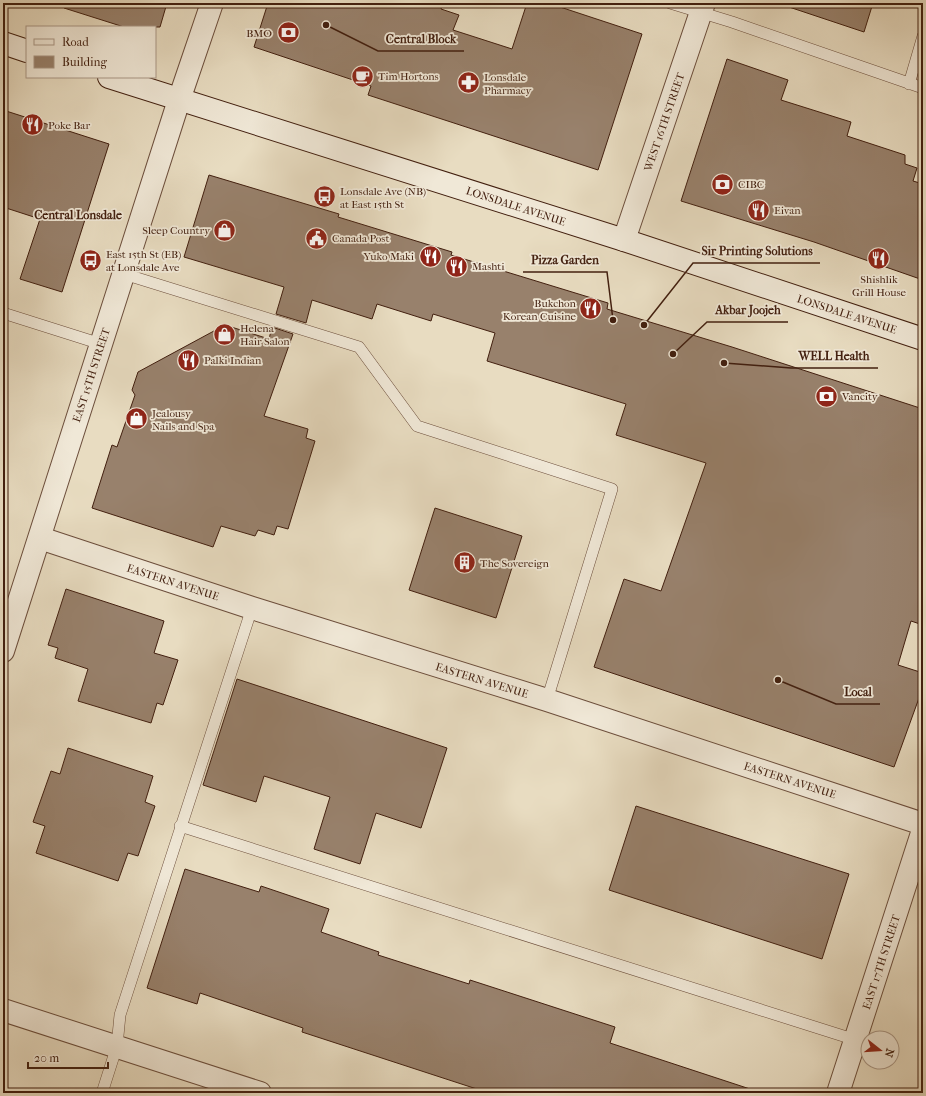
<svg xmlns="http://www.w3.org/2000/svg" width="926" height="1096" font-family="'IM FELL French Canon',serif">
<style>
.building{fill:#98816c;stroke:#421f0f}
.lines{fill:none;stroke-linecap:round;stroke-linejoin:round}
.service-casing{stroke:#6c4e3c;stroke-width:12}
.minor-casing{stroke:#6c4e3c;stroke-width:24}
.tertiary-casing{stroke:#6c4e3c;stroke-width:24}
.secondary-casing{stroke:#421f0f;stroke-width:24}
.service{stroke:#f0e8d7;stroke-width:11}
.minor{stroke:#f0e8d7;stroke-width:22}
.tertiary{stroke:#f0e8d7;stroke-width:22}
.secondary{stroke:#f0e8d7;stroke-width:22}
.labels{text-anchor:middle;stroke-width:3.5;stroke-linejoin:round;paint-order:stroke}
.poi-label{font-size:11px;fill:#421f0f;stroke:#f0e8d7;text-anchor:start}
.street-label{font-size:11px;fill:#421f0f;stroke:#f0e8d7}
.neighbourhood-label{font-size:12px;font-weight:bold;fill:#421f0f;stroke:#f0e8d7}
.leader{fill:none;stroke:#421f0f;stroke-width:1.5}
.callout-dot{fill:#421f0f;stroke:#f0e8d7;stroke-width:1.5}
.callout-label{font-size:12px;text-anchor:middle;font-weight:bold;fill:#421f0f;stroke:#f0e8d7;stroke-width:3.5;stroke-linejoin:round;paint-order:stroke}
</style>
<rect width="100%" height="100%" fill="#e8dcc1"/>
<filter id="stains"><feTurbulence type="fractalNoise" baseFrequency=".005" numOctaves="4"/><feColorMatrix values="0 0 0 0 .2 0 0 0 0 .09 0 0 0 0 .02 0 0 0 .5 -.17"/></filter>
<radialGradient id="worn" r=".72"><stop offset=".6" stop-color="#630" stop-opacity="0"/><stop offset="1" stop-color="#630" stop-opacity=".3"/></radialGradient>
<!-- building -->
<path class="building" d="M64,3H167L160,27H124L64,8Z
M268,3H443L441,9L459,15L453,30L512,49L527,3H548L642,34L598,170L368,95L371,86L254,47Z
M789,3H873L864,32L789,7Z
M727,59L788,80L781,100L851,122L847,136L905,155V164L917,168L913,181L923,184V280L814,242L681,201Z
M3,110L109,144L62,292L20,279L40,219L3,207Z
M209,175L339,214L338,217L452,252L451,255L608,303L607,309L732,347L923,409V625L911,621L898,665L923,673V687L894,767L594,667L624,579L661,591L706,463L616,435L626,404L487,361L495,333L433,314L431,321L377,304L372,319L312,300L306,323L276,314L284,287L184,257Z
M225,325L269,339L272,327L293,334L264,416L308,429L306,438L315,441L288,529L277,526L274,535L258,530L255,536L221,526L213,547L92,508L112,445L117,447L135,395L132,390L138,372Z
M435,508L522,536L496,618L409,590Z
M66,589L164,621L154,653L178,660L163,705L157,703L151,723L78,701L88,669L55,658L58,648L48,645Z
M237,679L447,748L421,828L376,813L360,864L314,849L330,797L264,776L256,802L203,785Z
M68,748L153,776L145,802L155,806L138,856L128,853L118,881L36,853L45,826L33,822L51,771L60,774Z
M636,806L849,874L822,959L609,890Z
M185,869L259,892L261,886L329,909L321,932L379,952L378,955L469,984L470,980L615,1027L610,1043L750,1089L749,1093H489L302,1032L303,1028L200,993L197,1004L147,988Z"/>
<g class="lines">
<defs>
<path id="service" d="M670,3L732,22L923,88
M909,84L923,36
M124,274L359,347L417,426L612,489L547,700
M3,313L101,344
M180,826L856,1040
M102,1093L117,1046L120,1015L252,608"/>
<path id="minor" d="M624,240L704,3
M40,538L252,608L547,700L923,824
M838,1093L923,830"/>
<path id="tertiary" d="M3,651L179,100L212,3
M3,1010L260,1093"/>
<path id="secondary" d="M3,43L27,51
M109,77L624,240L923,339"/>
</defs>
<!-- service casing -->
<use href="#service" class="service-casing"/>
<!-- minor casing -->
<use href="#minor" class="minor-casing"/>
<!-- tertiary casing -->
<use href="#tertiary" class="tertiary-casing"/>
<!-- secondary casing -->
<use href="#secondary" class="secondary-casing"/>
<!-- service -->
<use href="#service" class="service"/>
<!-- minor -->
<use href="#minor" class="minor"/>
<!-- tertiary -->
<use href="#tertiary" class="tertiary"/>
<!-- secondary -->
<use href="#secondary" class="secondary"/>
</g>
<!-- icons -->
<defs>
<symbol id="bank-disc" viewBox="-11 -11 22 22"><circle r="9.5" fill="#8f2418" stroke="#f0e8d7"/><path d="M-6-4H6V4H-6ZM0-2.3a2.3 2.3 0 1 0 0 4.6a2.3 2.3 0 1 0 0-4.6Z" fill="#fff"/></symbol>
<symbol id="cafe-disc" viewBox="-11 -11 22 22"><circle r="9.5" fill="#8f2418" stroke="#f0e8d7"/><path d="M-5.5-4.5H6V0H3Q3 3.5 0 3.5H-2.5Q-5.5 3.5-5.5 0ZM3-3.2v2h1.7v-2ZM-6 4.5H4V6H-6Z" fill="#fff"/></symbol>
<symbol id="pharmacy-disc" viewBox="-11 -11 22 22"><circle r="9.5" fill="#8f2418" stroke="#f0e8d7"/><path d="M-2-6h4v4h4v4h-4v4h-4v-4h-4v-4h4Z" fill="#fff"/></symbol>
<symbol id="restaurant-disc" viewBox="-11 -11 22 22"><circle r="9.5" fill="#8f2418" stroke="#f0e8d7"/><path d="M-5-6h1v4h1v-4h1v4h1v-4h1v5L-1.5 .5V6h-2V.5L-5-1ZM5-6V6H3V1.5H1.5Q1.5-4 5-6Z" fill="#fff"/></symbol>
<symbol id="bus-disc" viewBox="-11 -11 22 22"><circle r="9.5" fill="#8f2418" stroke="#f0e8d7"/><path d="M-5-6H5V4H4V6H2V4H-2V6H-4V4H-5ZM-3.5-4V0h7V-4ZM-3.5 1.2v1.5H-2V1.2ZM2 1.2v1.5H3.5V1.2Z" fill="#fff"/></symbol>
<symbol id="shop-disc" viewBox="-11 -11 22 22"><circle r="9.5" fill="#8f2418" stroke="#f0e8d7"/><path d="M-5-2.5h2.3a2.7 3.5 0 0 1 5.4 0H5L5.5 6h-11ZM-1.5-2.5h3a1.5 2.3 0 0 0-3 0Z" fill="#fff"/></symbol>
<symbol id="civic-disc" viewBox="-11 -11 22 22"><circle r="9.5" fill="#8f2418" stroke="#f0e8d7"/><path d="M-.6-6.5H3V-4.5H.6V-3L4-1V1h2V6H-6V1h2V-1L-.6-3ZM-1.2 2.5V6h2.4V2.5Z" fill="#fff"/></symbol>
<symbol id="building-disc" viewBox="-11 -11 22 22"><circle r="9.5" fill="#8f2418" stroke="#f0e8d7"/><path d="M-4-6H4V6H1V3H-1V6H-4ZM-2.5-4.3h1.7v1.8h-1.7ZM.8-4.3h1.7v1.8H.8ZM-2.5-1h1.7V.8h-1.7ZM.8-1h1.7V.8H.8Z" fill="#fff"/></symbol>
</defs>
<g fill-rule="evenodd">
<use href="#bank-disc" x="276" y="20" width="25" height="25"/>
<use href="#cafe-disc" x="350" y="64" width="25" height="25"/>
<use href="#pharmacy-disc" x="456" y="70" width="25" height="25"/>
<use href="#restaurant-disc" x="20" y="112" width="25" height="25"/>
<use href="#bank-disc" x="710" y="172" width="25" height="25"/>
<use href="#bus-disc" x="312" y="184" width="25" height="25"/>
<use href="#restaurant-disc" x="746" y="198" width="25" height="25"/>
<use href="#shop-disc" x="212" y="218" width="25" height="25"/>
<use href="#civic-disc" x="304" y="226" width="25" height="25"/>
<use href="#restaurant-disc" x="418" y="244" width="25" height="25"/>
<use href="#restaurant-disc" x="866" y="246" width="25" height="25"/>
<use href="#bus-disc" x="78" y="248" width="25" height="25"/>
<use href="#restaurant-disc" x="444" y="254" width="25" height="25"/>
<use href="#restaurant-disc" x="578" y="296" width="25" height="25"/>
<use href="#shop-disc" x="212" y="322" width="25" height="25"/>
<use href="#restaurant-disc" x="176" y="348" width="25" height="25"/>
<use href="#bank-disc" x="814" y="384" width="25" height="25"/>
<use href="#shop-disc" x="124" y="406" width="25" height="25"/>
<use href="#building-disc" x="452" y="550" width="25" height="25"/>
</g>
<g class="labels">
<!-- poi labels -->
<g class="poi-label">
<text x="272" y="37" text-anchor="end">BMO</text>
<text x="378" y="80">Tim Hortons</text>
<text x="484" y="81">Lonsdale<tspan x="484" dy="13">Pharmacy</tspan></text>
<text x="48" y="129">Poke Bar</text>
<text x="738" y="188">CIBC</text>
<text x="340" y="195">Lonsdale Ave (NB)<tspan x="340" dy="13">at East 15th St</tspan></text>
<text x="774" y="214">Eivan</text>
<text x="210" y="234" text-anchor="end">Sleep Country</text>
<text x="332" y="242">Canada Post</text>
<text x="106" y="258">East 15th St (EB)<tspan x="106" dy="13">at Lonsdale Ave</tspan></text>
<text x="414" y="260" text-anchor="end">Yuko Maki</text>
<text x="472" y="270">Mashti</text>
<text x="879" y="283" text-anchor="middle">Shishlik<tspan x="879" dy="13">Grill House</tspan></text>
<text x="576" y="307" text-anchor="end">Bukchon<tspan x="576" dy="13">Korean Cuisine</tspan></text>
<text x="240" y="332">Helena<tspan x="240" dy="13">Hair Salon</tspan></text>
<text x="204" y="364">Palki Indian</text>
<text x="842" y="400">Vancity</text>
<text x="152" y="417">Jealousy<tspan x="152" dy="13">Nails and Spa</tspan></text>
<text x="480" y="567">The Sovereign</text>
</g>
<!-- street labels -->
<g class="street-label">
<text transform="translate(664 122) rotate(-71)" y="4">WEST 16TH STREET</text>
<text transform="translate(516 206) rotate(18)" y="4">LONSDALE AVENUE</text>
<text transform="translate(847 314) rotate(18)" y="4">LONSDALE AVENUE</text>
<text transform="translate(91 375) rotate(-72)" y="4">EAST 15TH STREET</text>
<text transform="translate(173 582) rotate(18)" y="4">EASTERN AVENUE</text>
<text transform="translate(482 680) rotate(17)" y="4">EASTERN AVENUE</text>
<text transform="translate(790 780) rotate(18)" y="4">EASTERN AVENUE</text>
<text transform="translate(881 962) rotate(-72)" y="4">EAST 17TH STREET</text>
</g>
<!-- neighbourhood labels -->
<g class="neighbourhood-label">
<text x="78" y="219">Central Lonsdale</text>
</g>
</g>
<!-- callouts -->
<path class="leader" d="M326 25L378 51H464M644 325L693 263H820M613 320L607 272H523M673 354L707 322H788M724 363L791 368H878M778 680L836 704H880"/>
<g class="callout-dot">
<circle cx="326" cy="25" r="4"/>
<circle cx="644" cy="325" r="4"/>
<circle cx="613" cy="320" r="4"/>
<circle cx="673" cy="354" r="4"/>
<circle cx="724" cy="363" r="4"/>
<circle cx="778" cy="680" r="4"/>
</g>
<g class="callout-label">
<text x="421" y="43">Central Block</text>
<text x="757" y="255">Sir Printing Solutions</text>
<text x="565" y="264">Pizza Garden</text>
<text x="748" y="314">Akbar Joojeh</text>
<text x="834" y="360">WELL Health</text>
<text x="858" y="696">Local</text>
</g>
<!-- margin -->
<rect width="926" height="1096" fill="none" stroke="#e8dcc1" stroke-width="16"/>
<rect x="4" y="4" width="918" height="1088" fill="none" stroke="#421f0f" stroke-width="2"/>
<rect x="8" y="8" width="910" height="1080" fill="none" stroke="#421f0f"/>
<!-- legend -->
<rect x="26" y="26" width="130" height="52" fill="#f0e8d7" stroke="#aa9887"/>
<rect x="34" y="39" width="20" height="6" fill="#f0e8d7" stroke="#aa9887"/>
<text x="62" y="46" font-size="12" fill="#421f0f">Road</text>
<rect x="34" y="56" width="20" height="12" fill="#98816c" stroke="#aa9887"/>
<text x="62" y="66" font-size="12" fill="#421f0f">Building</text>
<!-- north arrow -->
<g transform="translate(880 1050) rotate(107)"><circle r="19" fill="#f0e8d7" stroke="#aa9887"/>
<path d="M0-3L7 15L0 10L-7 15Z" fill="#8f2418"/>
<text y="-6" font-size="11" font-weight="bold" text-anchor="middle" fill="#421f0f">N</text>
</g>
<!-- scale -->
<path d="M28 1062v6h80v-6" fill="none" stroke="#421f0f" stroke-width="2"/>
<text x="34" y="1062" font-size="12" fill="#421f0f" stroke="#f0e8d7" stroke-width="3" paint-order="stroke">20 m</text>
<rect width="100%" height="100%" filter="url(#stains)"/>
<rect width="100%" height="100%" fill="url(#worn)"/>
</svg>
